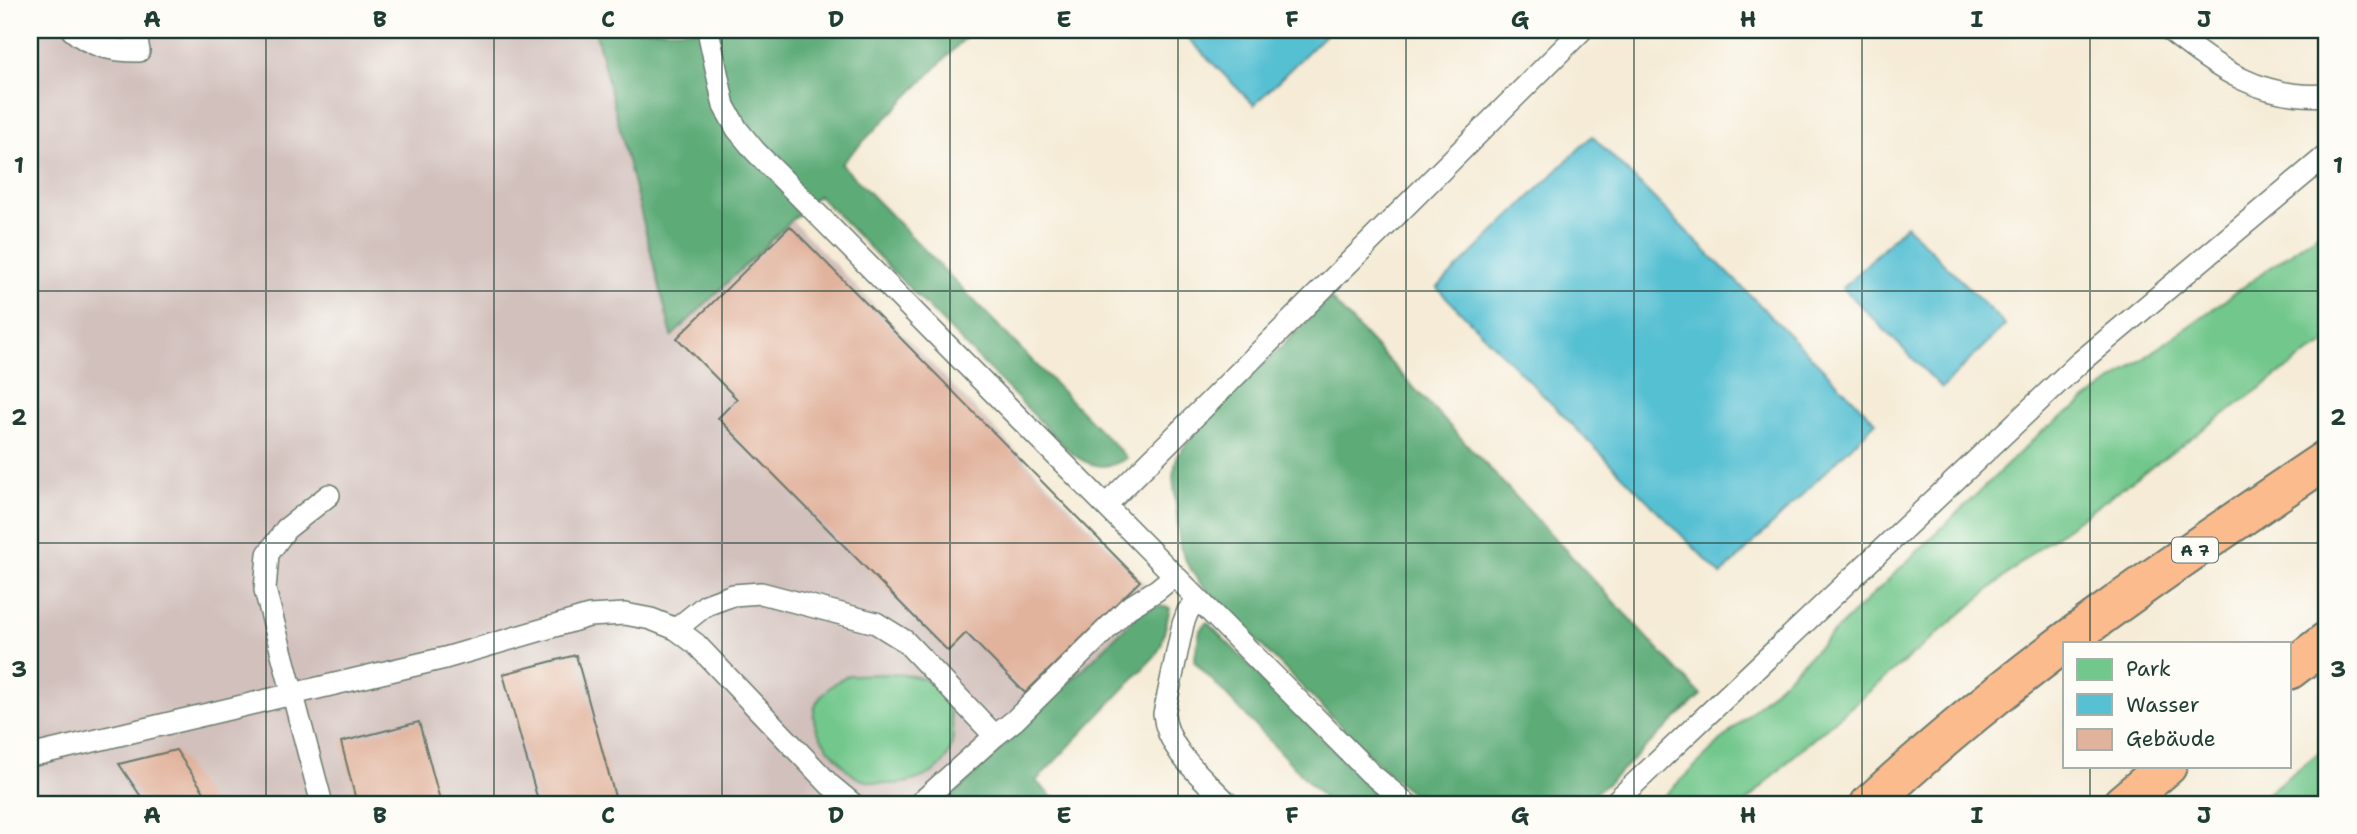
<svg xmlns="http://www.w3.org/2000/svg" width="2357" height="834" font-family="'Shantell Sans',sans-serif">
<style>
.industrial{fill:#d1c0bc}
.green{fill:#72c78c;stroke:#488260;stroke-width:2}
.forest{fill:#5dac78;stroke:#3e7456;stroke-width:2}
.water{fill:#57c0d3;stroke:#3b7e84;stroke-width:2}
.building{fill:#e1b29c}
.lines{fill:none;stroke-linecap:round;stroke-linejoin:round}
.lane-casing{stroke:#6a7a6d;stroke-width:24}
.highway-casing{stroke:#6a7a6d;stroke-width:42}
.lane{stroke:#fff;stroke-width:21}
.highway{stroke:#fbbb8d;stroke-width:38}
.grid{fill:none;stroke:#1f3d34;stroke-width:2;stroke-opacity:0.55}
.labels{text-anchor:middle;stroke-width:5;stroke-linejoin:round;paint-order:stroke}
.shield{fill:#fdfcf7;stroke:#62766e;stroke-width:2}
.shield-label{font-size:16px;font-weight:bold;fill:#1f3d34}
.neatline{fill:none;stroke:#1f3d34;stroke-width:2.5}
.grid-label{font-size:23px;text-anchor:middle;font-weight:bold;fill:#1f3d34}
</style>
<rect width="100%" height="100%" fill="#fdfcf7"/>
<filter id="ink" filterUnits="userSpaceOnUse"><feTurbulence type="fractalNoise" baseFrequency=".0143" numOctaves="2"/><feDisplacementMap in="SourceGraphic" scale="14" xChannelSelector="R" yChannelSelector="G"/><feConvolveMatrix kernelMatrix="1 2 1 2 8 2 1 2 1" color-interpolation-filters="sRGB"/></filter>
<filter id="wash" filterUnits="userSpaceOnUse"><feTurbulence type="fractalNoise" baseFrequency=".00686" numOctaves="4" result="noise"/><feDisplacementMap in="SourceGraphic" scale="28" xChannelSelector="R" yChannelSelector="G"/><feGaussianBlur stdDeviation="1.57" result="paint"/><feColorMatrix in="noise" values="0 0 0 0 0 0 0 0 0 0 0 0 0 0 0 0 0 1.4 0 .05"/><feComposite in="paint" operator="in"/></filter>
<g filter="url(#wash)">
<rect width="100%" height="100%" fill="#f5ebd6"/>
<!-- industrial -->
<path class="industrial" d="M30,30H597L746,173L1157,596L945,804H30Z"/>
<!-- green -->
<path class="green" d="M2327,227V343L2306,355L2035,551L1799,751L1744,804H1656L2040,433Z
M849,675C869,675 905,671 923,679C951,691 962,738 944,762C938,771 927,776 918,779C901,786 878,785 860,779C851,776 843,765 837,758C818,738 801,712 827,690C834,684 840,678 849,675Z
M2327,746V804H2254Z"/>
<!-- forest -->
<path class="forest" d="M595,30H973L841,164L1127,458C1107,471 1090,467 1071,453L818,195L672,336Z
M1330,298L1701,695L1607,784L1579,804H1432L1407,789L1383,769L1200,583L1188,565L1180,547L1173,476L1177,456L1196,432Z
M1160,606L1170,608L1161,646L1155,656L1036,781L1059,804H945L1139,614L1153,607Z
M1207,622L1350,767L1390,804H1329L1194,661L1200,630Z"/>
<!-- water -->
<path class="water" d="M1180,30H1328L1329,31L1254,105Z
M1592,136L1876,422L1721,575L1437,288Z
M1906,225L2005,325L1942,388L1843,288Z"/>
<g id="blocks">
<!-- building -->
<path class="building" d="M790,226L1140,581L1025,693L966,633L948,651L718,418L737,399L677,338Z
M576,655L617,804H539L503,674Z
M419,722L441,804H357L341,742Z
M176,750L212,804H146L119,764Z"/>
</g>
</g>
<g filter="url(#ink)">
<use href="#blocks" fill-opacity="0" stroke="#6a7a6d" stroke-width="2"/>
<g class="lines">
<defs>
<path id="lane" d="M72,30C91,47 114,51 139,51L135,30
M708,30L724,106L737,129L755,151L1370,773L1407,804
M2169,30C2219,69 2261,100 2327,95
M1106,505L1582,30
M1198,600L1188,611L1183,624L1164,714C1167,751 1204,778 1228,804
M676,629L706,605L733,595L761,593L876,623L905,641L995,736L1015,720L1128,608L1157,590L1174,576
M30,756L445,658L589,616L625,614L651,619L676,629L696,644L830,785L853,804
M322,804L265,590L268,554L286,529L329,495
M919,804L995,736
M1613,804L2079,363L2327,155"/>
<path id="highway" d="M2289,670L2327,641
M1870,804C2009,674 2169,565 2327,459
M2122,804L2167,766"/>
</defs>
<!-- lane casing -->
<use href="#lane" class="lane-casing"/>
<!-- highway casing -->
<use href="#highway" class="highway-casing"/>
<!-- lane -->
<use href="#lane" class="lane"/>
<!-- highway -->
<use href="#highway" class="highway"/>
</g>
</g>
<!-- grid -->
<path class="grid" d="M266,30V804M494,30V804M722,30V804M950,30V804M1178,30V804M1406,30V804M1634,30V804M1862,30V804M2090,30V643M30,291H2327M30,543H2327M2090,766V804"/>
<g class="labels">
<!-- shield labels -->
<rect class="shield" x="2172" y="537.5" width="46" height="25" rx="5"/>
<g class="shield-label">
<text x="2195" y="556">A 7</text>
</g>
</g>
<!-- margin -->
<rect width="2357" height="834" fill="none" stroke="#fdfcf7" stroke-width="77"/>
<!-- legend -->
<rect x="2063" y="642" width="228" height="126" fill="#fdfcf7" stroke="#a4b0a9" stroke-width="2"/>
<rect x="2077" y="659" width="35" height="21" fill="#72c78c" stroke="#a4b0a9" stroke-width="2"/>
<text x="2126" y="676" font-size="21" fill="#1f3d34">Park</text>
<rect x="2077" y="694" width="35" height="21" fill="#57c0d3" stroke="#a4b0a9" stroke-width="2"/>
<text x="2126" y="712" font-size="21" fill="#1f3d34">Wasser</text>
<rect x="2077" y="729" width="35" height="21" fill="#e1b29c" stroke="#a4b0a9" stroke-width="2"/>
<text x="2126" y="746" font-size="21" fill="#1f3d34">Gebäude</text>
<rect x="38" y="38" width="2280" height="758" class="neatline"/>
<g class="grid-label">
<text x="152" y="27">A</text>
<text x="380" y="27">B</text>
<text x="608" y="27">C</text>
<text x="836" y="27">D</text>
<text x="1064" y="27">E</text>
<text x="1292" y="27">F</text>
<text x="1520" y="27">G</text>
<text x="1748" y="27">H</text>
<text x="1977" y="27">I</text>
<text x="2204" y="27">J</text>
<text x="19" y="173">1</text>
<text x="2338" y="173">1</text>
<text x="19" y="425">2</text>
<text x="2338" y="425">2</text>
<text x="19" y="677">3</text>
<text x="2338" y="677">3</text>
<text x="152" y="823">A</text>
<text x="380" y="823">B</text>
<text x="608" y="823">C</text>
<text x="836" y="823">D</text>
<text x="1064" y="823">E</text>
<text x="1292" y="823">F</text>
<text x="1520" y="823">G</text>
<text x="1748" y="823">H</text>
<text x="1977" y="823">I</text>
<text x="2204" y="823">J</text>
</g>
</svg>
